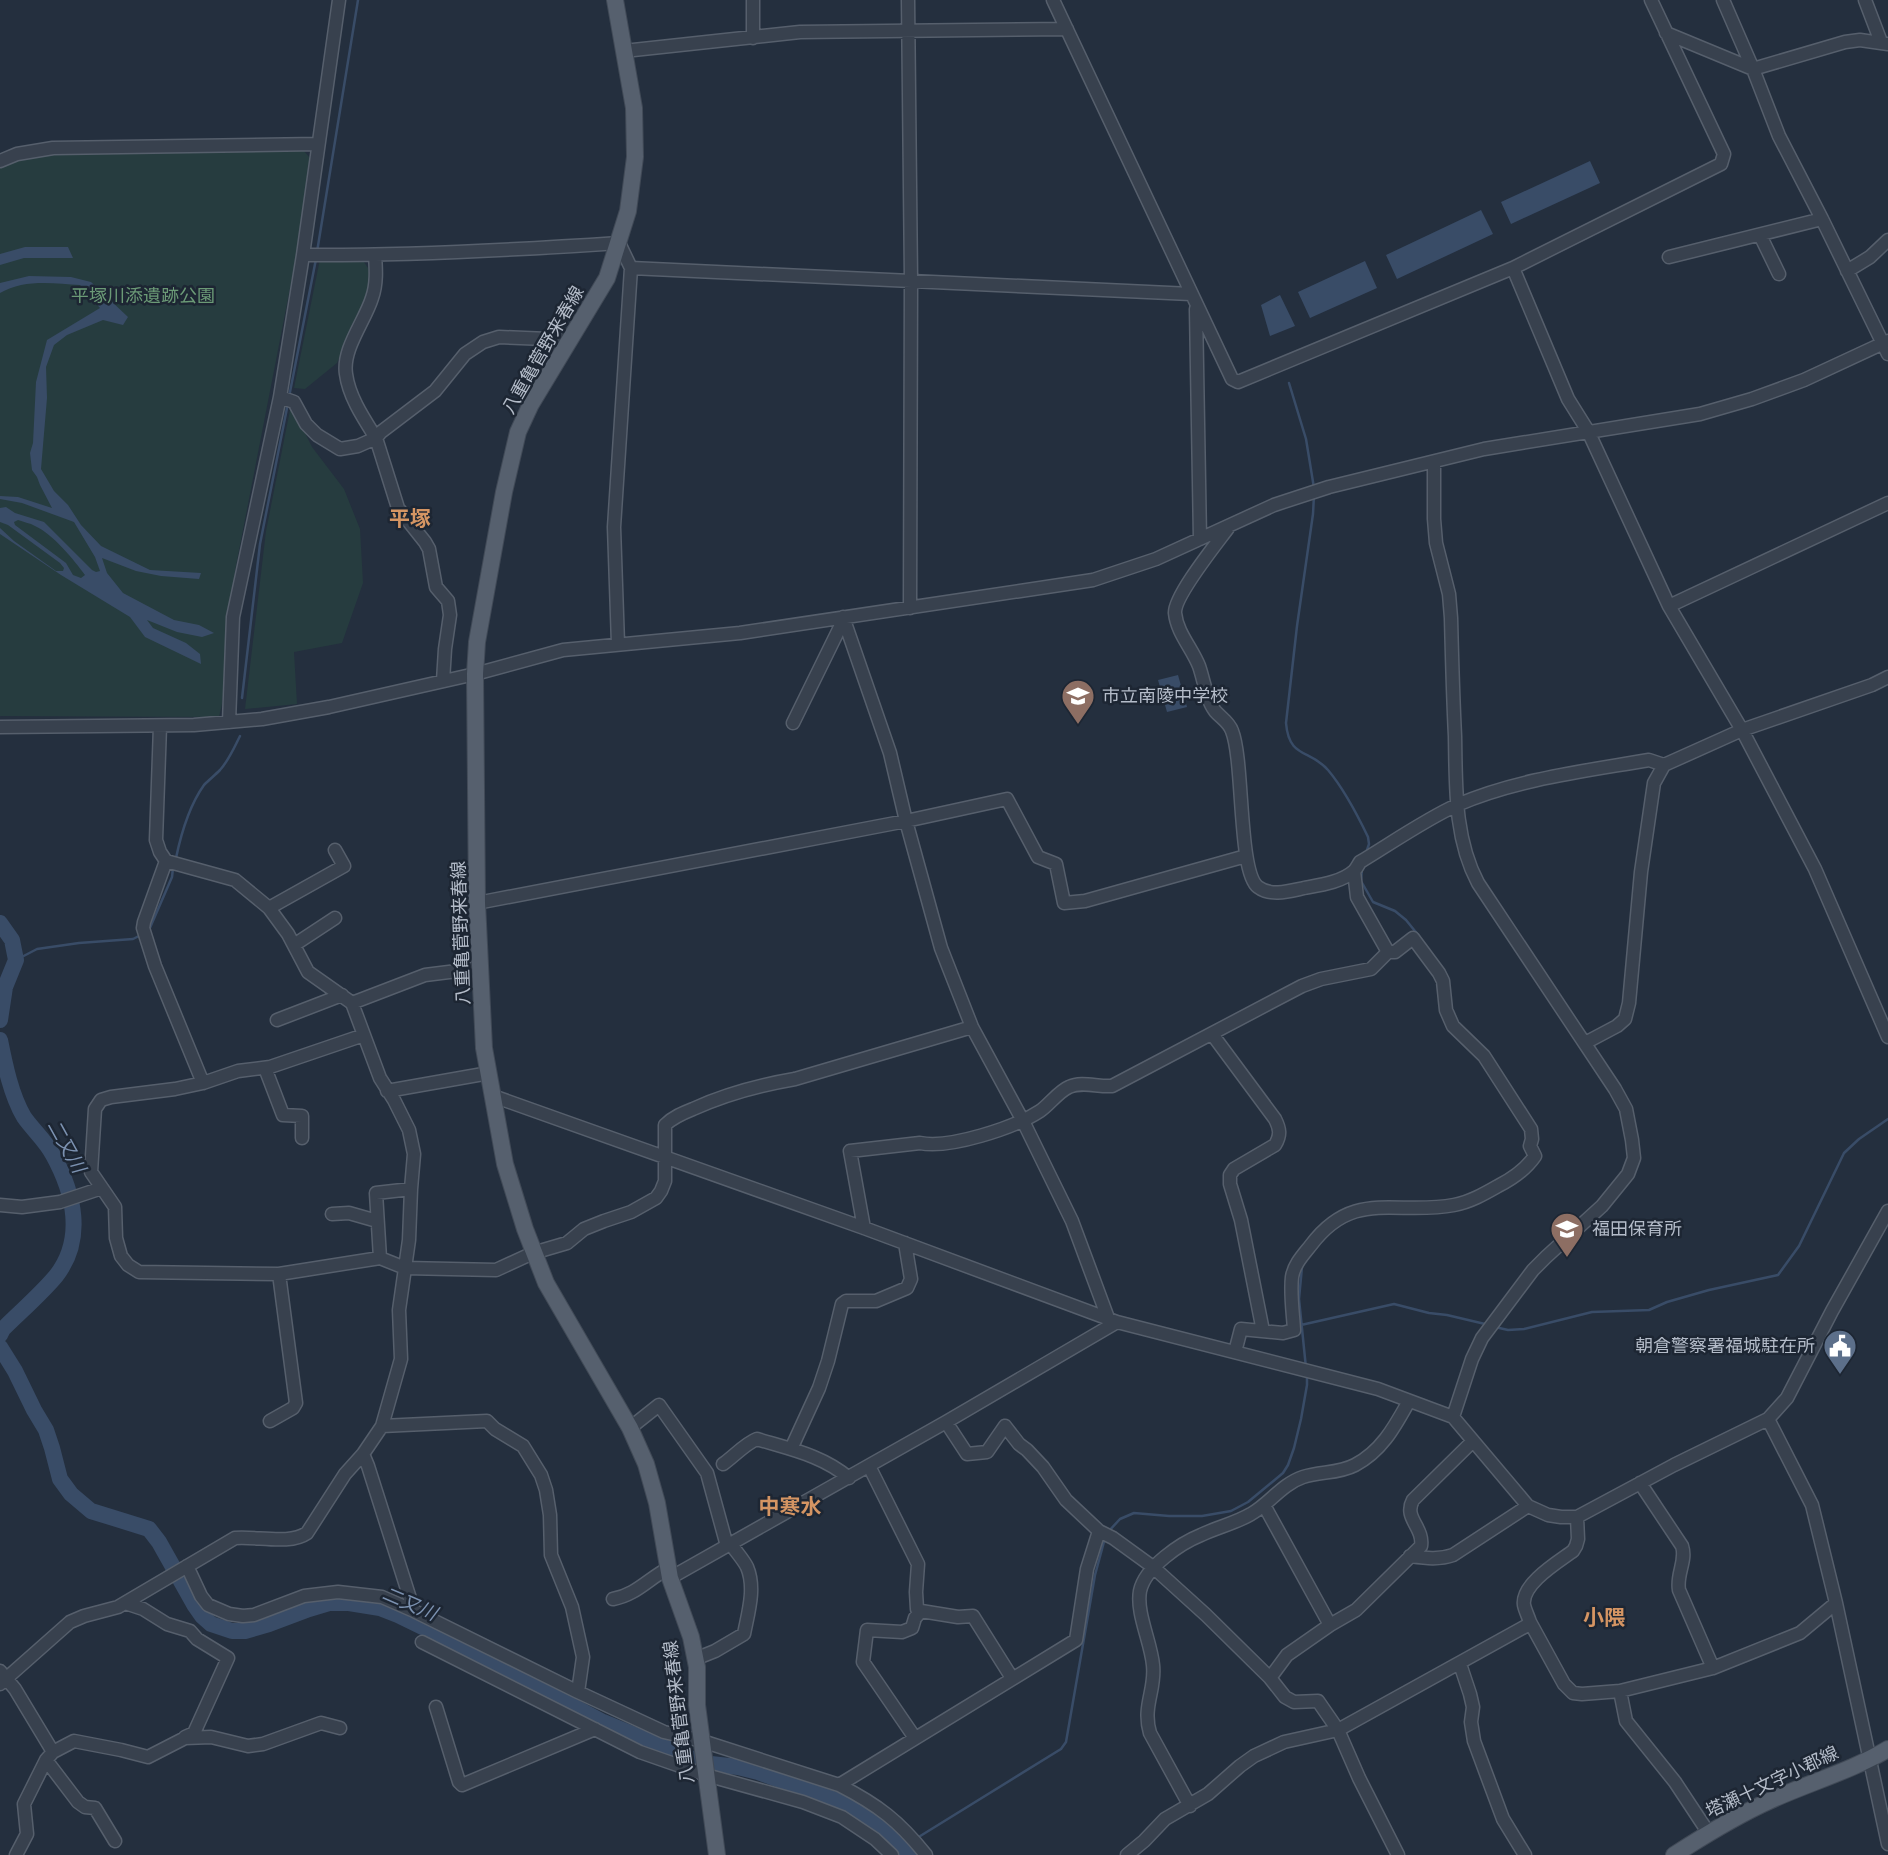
<svg xmlns="http://www.w3.org/2000/svg" width="1888" height="1855" font-family="'Source Sans 3','Noto Sans JP',sans-serif">
<style>
.green{fill:#263c3f}
.water{fill:#394c67;fill-rule:evenodd}
.lines{fill:none;stroke-linecap:round;stroke-linejoin:round}
.stream{stroke:#394c67;stroke-width:2.5}
.river{stroke:#394c67;stroke-width:16}
.minor-casing{stroke:#565f6c;stroke-width:15}
.major-casing{stroke:#414a57;stroke-width:18}
.minor{stroke:#38414e;stroke-width:12}
.major{stroke:#56606e;stroke-width:16}
.labels{text-anchor:middle;stroke-width:5;stroke-linejoin:round;paint-order:stroke}
.park-label{font-size:18px;fill:#6b9a76;stroke:#1d2633}
.street-label{font-size:18px;fill:#b4bcc9;stroke:#1d2633}
.poi-label{font-size:18px;fill:#b4bcc9;stroke:#1d2633;text-anchor:start}
.water-label{font-size:19px;font-style:italic;fill:#7c92b1;stroke:#1d2633}
.quarter-label{font-size:21px;font-weight:bold;fill:#d59563;stroke:#1d2633}
</style>
<rect width="100%" height="100%" fill="#242f3e"/>
<!-- green -->
<path class="green" d="M304,151L310,158L299,242L235,571L222,704L219,717L0,716V167L21,160L52,152Z
M320,259H362L370,271L368,291L337,363L305,389L294,388Z
M291,405L312,447L344,489L360,529L363,583L342,643L294,652L297,704L245,709L266,531Z"/>
<!-- water -->
<path class="water" d="M1590,161L1600,183L1511,224L1501,202Z
M1481,210L1493,234L1397,279L1386,255Z
M25,247H68L73,258H24L0,265V254Z
M1365,261L1377,288L1310,318L1298,292Z
M29,276L71,277L91,282L128,317L123,325L103,320L67,335L54,345L46,367L47,398L41,469L54,491L68,505L81,525L101,546L150,570L201,573L199,579L161,576L136,571L102,558L107,573L123,593L174,620L199,625L214,633L202,637L177,632L147,620L153,628L186,643L200,654L201,664L145,637L130,617L61,575L0,534V528L14,541L56,571H63L64,568L60,563L8,525L0,522V508L6,507L15,513L44,522L92,570L96,572L100,571L95,557L74,522L22,503L0,499V496L18,497L52,508L40,485L37,477L32,470L30,453L33,443L36,382L47,340L100,308L80,285C53,283 23,279 0,293V283ZM18,520C23,522 30,523 35,526C53,534 74,560 85,575L81,578L73,575L66,563L15,525L14,522Z
M1280,295L1295,326L1270,336L1261,305Z
M1178,675L1187,707L1167,712L1158,680Z"/>
<g class="lines">
<!-- stream -->
<path class="stream" d="M317,252L358,0
M1289,383L1306,439L1314,488
M289,397L316,259
M1314,495L1313,514L1297,626L1286,723C1289,759 1310,749 1328,770C1344,789 1357,814 1368,837L1369,844L1366,853
M242,698L260,544L288,403
M176,858C181,834 189,806 204,785C209,780 215,775 220,770C229,760 234,748 240,736
M1362,869L1361,881L1373,902L1395,911L1406,920L1419,936
M149,930L172,877L173,868
M16,960L37,949L79,943L133,939L141,935
M1302,1267L1299,1299L1306,1368
M1301,1325L1394,1304L1429,1313L1447,1315L1485,1324
M1495,1327L1508,1330L1524,1329L1592,1312L1649,1310L1667,1302L1709,1290L1778,1275L1799,1246L1844,1153L1859,1139L1888,1119
M1108,1532L1120,1519L1134,1513L1169,1516H1202L1231,1511L1248,1502L1283,1473L1288,1465L1294,1448L1301,1419L1307,1385V1374
M917,1838L1061,1749L1066,1742L1095,1575L1105,1538"/>
<!-- river -->
<path class="river" d="M0,923L12,940L16,960L5,987L0,1020
M0,1040C5,1065 11,1095 24,1117C33,1130 46,1141 53,1155C74,1193 85,1239 56,1276C40,1295 20,1312 3,1329L0,1335
M0,1347L15,1371L34,1410L46,1430L52,1448L60,1479L71,1494L91,1511L149,1529L159,1542L195,1606L202,1616L211,1624L232,1631H245L269,1624L309,1609L329,1603H349L380,1608L398,1615L437,1634L603,1722L702,1763L738,1767L758,1772L852,1806L881,1826L903,1847L909,1855"/>
<defs>
<path id="minor" d="M908,0L911,280L910,608
M1053,0L1232,379L1238,382L1513,268L1721,164L1724,154L1651,0
M1723,0L1753,69L1779,136L1822,219L1888,354
M1865,0L1881,42
M1666,33L1753,69L1845,42L1860,40L1888,44
M753,38V0
M624,51L800,32L1067,29
M0,161L17,154L53,148L317,144
M1760,235L1779,274
M303,255C408,256 514,250 619,243L631,268L614,527L618,644
M1669,257L1822,219
M631,268L1191,294
M1513,268L1568,399L1588,431L1669,606L1742,730L1815,869L1888,1037
M1847,271L1870,257L1888,240
M1196,309L1200,539
M280,397L294,402L306,424L317,435L340,449L358,446L376,438C364,419 349,397 346,374C342,349 365,321 372,298C377,284 376,269 375,255
M1434,462V519L1436,543L1449,594L1451,618C1452,658 1453,697 1455,736C1456,786 1454,838 1478,883L1615,1089L1626,1109L1632,1140L1634,1158L1628,1174L1602,1206L1546,1257L1533,1270L1482,1338L1472,1359L1453,1417
M1228,528C1217,543 1174,596 1175,613C1177,633 1192,648 1199,666C1204,680 1206,699 1215,711C1221,718 1229,722 1232,731C1244,761 1238,872 1258,887C1271,897 1290,891 1304,888C1320,885 1342,882 1354,871C1357,868 1358,865 1360,862C1390,844 1426,819 1457,805C1517,779 1586,771 1649,760L1664,765
M1669,606L1888,503
M843,617L890,753L906,821L941,948L972,1027L1023,1121L1072,1221L1108,1318
M443,681L445,649L450,615L448,601L436,587L429,549L425,542L398,508L376,438L381,432L435,391L465,354L483,342L499,337L571,340
M229,722L233,617L280,397L303,255L339,0
M793,723L844,619
M0,727L194,725L262,719L329,707L475,674L563,650L740,633L1093,580L1156,559L1274,505L1329,487L1484,449L1700,414L1752,399L1804,380L1888,341
M166,861L144,922L143,928L155,966L203,1083
M477,903L906,821L1007,799L1038,857L1056,864L1064,903L1085,901L1246,856
M269,908L344,866L335,850
M294,945L335,918
M352,1003L425,975L481,968
M277,1020L342,995
M1212,1034L1275,1119C1280,1129 1281,1135 1275,1145L1234,1169L1230,1175V1184L1241,1220L1263,1331
M364,1035L270,1067L238,1071L203,1083L175,1089L111,1097L101,1100L95,1109L91,1172L115,1207L116,1238L121,1256L128,1265L139,1272L279,1274L380,1258L405,1268L496,1270L533,1253L567,1243L584,1229L604,1221L631,1212L656,1198L661,1191L665,1181V1125C673,1117 683,1113 693,1109C726,1094 760,1085 795,1079L972,1027
M1585,1043L1617,1026L1625,1019L1629,1003L1641,872L1654,783L1664,765L1742,730L1872,685L1888,677
M265,1068L283,1115L302,1116V1138
M387,1091L489,1073
M493,1096L864,1228L1117,1322L1378,1389L1453,1417L1528,1506L1548,1515L1561,1517H1577L1674,1465L1768,1419L1787,1398L1832,1311L1888,1211
M0,1205L22,1207L60,1202L102,1188
M332,1214L349,1213L377,1221
M864,1228L850,1151L920,1143C949,1149 1014,1128 1040,1111C1049,1105 1059,1091 1069,1087C1082,1081 1097,1087 1112,1086L1302,986L1321,979L1371,969L1388,952L1357,897L1354,871
M380,1258L376,1193L411,1189
M1235,1352L1241,1329L1283,1333L1294,1330C1293,1313 1290,1293 1292,1277C1294,1264 1304,1254 1311,1245C1354,1188 1396,1216 1454,1205C1470,1202 1484,1194 1498,1186C1512,1179 1526,1169 1535,1156L1530,1146L1532,1139L1531,1129L1484,1056L1453,1026L1446,1010L1443,981L1439,973L1413,938L1395,952H1388
M1768,1419L1812,1505L1836,1603L1888,1844
M270,1421L293,1408L296,1403L279,1274
M946,1422L967,1454L987,1452L1005,1426L1019,1444L1027,1450L1043,1467L1066,1500L1099,1531L1113,1538L1153,1567L1206,1615L1270,1678L1285,1697L1294,1702L1318,1701L1338,1730L1359,1778L1398,1855
M382,1426L487,1421L495,1429L523,1446L541,1475L546,1490L550,1515L551,1555L572,1607L583,1657L578,1692
M630,1428L659,1405L707,1473L727,1546
M791,1449L819,1388L828,1361L842,1304L846,1301H876L907,1288L911,1279L905,1243
M363,1454L368,1466L414,1611L578,1692L664,1732L702,1741L839,1785L1076,1640L1087,1569L1099,1531
M723,1464C733,1457 746,1443 757,1439C789,1449 822,1455 849,1478
M869,1466L918,1564L916,1592L917,1609L921,1611L958,1617L973,1616L1012,1678
M1640,1483L1682,1546C1687,1561 1676,1574 1679,1590L1713,1668
M1264,1505L1330,1625
M1410,1556C1425,1558 1439,1560 1453,1555L1528,1506
M187,1566L201,1596L208,1605L229,1614L243,1616L254,1615L304,1596L338,1592L382,1597L414,1611
M670,1578L946,1422L1117,1322
M613,1599C636,1595 649,1578 669,1568
M125,1603L143,1609L167,1624L190,1631L197,1639L228,1658L194,1733L185,1737
M1530,1622L1564,1684L1573,1693L1582,1694L1620,1691L1713,1668L1800,1633L1836,1603
M422,1642L640,1752L706,1775L803,1802L842,1817L875,1839L892,1855
M695,1659L715,1651L744,1634C748,1613 756,1588 747,1567C743,1559 736,1552 731,1544
M1460,1664L1470,1694L1473,1707L1471,1722L1474,1741L1503,1819L1525,1855
M0,1671L15,1689L53,1752L46,1760L24,1804L27,1834L16,1855
M1270,1678L1287,1655L1330,1625L1356,1610L1421,1546C1424,1527 1403,1518 1413,1500L1473,1441
M0,1684L70,1622L84,1616L118,1607L235,1538C257,1536 290,1545 307,1533L345,1474L363,1454L382,1426L401,1359L399,1310L409,1240L411,1189L414,1154L409,1130L394,1100L380,1078L352,1003L308,972L288,934L269,908L235,880L166,861L160,852L156,840L160,726
M1620,1691L1626,1721L1675,1782L1708,1832
M436,1707L459,1782L462,1785L595,1729
M915,1738L863,1662L867,1630L902,1632L912,1628L915,1618L921,1611
M53,1752L74,1741L121,1750L148,1757L185,1738L211,1737L248,1746L263,1744L321,1723L340,1728
M46,1760L78,1802L85,1807L95,1808L115,1841
M839,1785C878,1805 899,1821 926,1855
M1190,1806L1150,1733C1142,1706 1156,1690 1153,1665C1151,1642 1136,1613 1140,1591C1145,1567 1181,1543 1201,1535C1218,1527 1236,1523 1251,1514C1269,1504 1282,1484 1303,1477C1320,1471 1338,1474 1355,1465C1382,1451 1395,1426 1409,1401
M1127,1855L1144,1841L1165,1819L1208,1794L1240,1766L1254,1756L1284,1742L1338,1730L1526,1626L1530,1622C1528,1616 1525,1610 1524,1605C1521,1584 1558,1562 1573,1551L1576,1546L1578,1539L1577,1517"/>
<path id="major" d="M615,0L634,108L635,157L628,211L607,278L531,404L518,432L504,492L477,642L475,674L477,903L484,1048L505,1164L525,1229L546,1283L630,1428L646,1464L657,1503L670,1578L691,1637L697,1667V1705L717,1855
M1674,1855C1705,1835 1736,1816 1769,1801C1808,1783 1851,1771 1888,1749"/>
</defs>
<!-- minor casing -->
<use href="#minor" class="minor-casing"/>
<!-- major casing -->
<use href="#major" class="major-casing"/>
<!-- minor -->
<use href="#minor" class="minor"/>
<!-- major -->
<use href="#major" class="major"/>
</g>
<!-- icons -->
<defs>
<symbol id="school-pin" viewBox="-11 -11 22 30"><path d="M0 17L-7.5 6A9.5 9.5 0 1 1 7.5 6Z" fill="#8d6e63" stroke="#1d2633"/><path d="M0-5L7-2L0 1L-7-2ZM-4 1L0 2.5L4 1V4Q0 6-4 4Z" fill="#fff"/></symbol>
<symbol id="civic-pin" viewBox="-11 -11 22 30"><path d="M0 17L-7.5 6A9.5 9.5 0 1 1 7.5 6Z" fill="#5c6f8a" stroke="#1d2633"/><path d="M-.6-6.5H3V-4.5H.6V-3L4-1V1h2V6H-6V1h2V-1L-.6-3ZM-1.2 2.5V6h2.4V2.5Z" fill="#fff"/></symbol>
</defs>
<g fill-rule="evenodd">
<use href="#school-pin" x="1059" y="677" width="38" height="52"/>
<use href="#school-pin" x="1548" y="1210" width="38" height="52"/>
<use href="#civic-pin" x="1821" y="1327" width="38" height="52"/>
</g>
<g class="labels">
<!-- park labels -->
<g class="park-label">
<text x="143" y="302">平塚川添遺跡公園</text>
</g>
<!-- street labels -->
<g class="street-label">
<text transform="translate(543 350) rotate(-60)" y="6">八重亀菅野来春線</text>
<text transform="translate(461 933) rotate(-92)" y="6">八重亀菅野来春線</text>
<text transform="translate(679 1712) rotate(-97)" y="6">八重亀菅野来春線</text>
<text transform="translate(1772 1782) rotate(-25)" y="6">塔瀬十文字小郡線</text>
</g>
<!-- poi labels -->
<g class="poi-label">
<text x="1102" y="702">市立南陵中学校</text>
<text x="1592" y="1235">福田保育所</text>
<text x="1815" y="1352" text-anchor="end">朝倉警察署福城駐在所</text>
</g>
<!-- water labels -->
<g class="water-label">
<text transform="translate(67 1146) rotate(61)" y="7">二又川</text>
<text transform="translate(410 1603) rotate(23)" y="7">二又川</text>
</g>
<!-- quarter labels -->
<g class="quarter-label">
<text x="410" y="526">平塚</text>
<text x="790" y="1514">中寒水</text>
<text x="1604" y="1625">小隈</text>
</g>
</g>
</svg>
